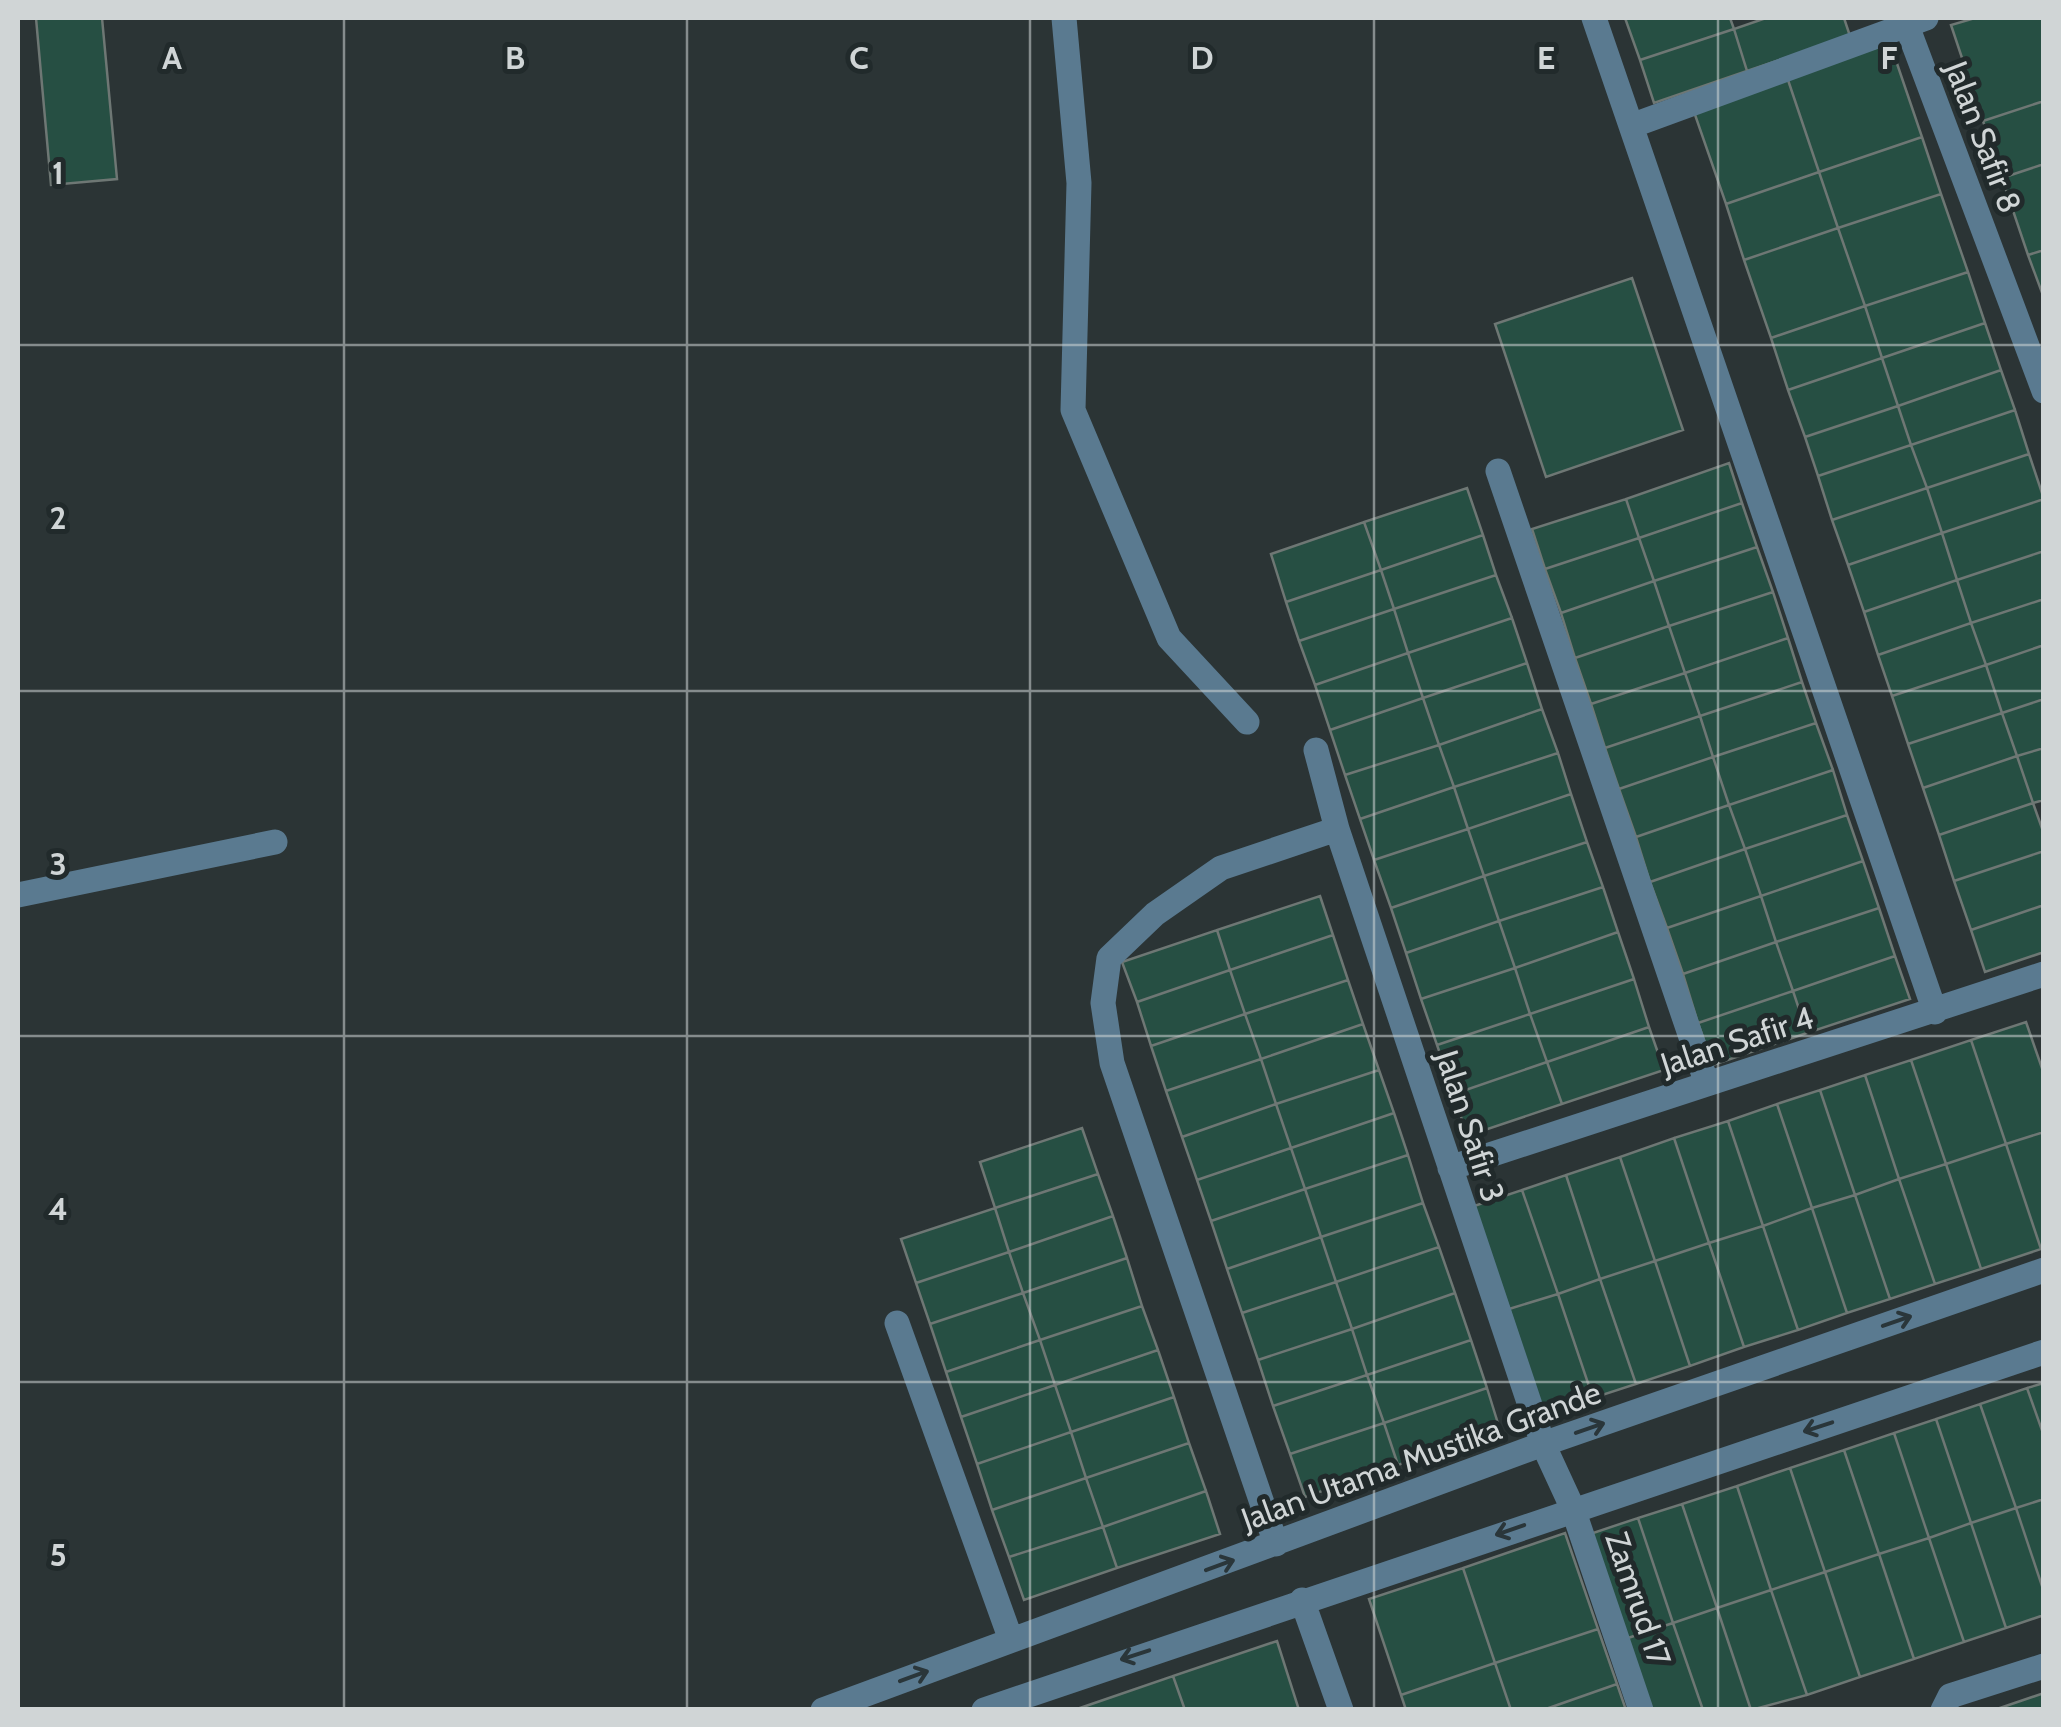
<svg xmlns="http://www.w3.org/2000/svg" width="2061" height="1727" font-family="Cabin,sans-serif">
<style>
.building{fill:#264f43;stroke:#6e7774;stroke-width:2.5}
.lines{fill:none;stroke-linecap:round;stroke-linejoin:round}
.minor{stroke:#5a7a90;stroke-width:25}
.oneway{stroke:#2a363a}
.grid{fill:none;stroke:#d0d5d6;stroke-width:2.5;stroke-opacity:0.55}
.labels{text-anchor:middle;stroke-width:10;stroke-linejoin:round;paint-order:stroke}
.street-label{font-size:32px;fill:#d0d5d6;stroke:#212a2b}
.grid-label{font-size:32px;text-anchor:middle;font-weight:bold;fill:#d0d5d6;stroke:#212a2b;stroke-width:10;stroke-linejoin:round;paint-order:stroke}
</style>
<rect width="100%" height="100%" fill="#2b3435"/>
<!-- building -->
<path class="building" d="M36,18H102L117,179L51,185Z
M1625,18H1730L1734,29L1640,60Z
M1766,18H1844L1850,36L1747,71L1734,29Z
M1975,18H2044V101L1983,121L1951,25Z
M1734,29L1747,71L1654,103L1640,60Z
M1890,43L1922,137L1819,172L1787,77Z
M1787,77L1819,172L1726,204L1693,109Z
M2044,101V164L2002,178L1983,121Z
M1922,137L1941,194L1838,228L1819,172Z
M2044,164V250L2028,255L2002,178Z
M1819,172L1838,228L1744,260L1726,204Z
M1941,194L1968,272L1865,306L1838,228Z
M1838,228L1865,306L1771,338L1744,260Z
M2044,250V298L2028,255Z
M1968,272L1985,323L1882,358L1865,306Z
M1632,278L1683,430L1546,477L1495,324Z
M1865,306L1882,358L1788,390L1771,338Z
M1985,323L2001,370L1898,406L1882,358Z
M1882,358L1898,406L1805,437L1788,390Z
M2001,370L2015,410L1911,445L1898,406Z
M1898,406L1911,445L1818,476L1805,437Z
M2015,410L2029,454L1927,488L1911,445Z
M1911,445L1927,488L1832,520L1818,476Z
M2029,454L2044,499L1942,533L1927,488Z
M1729,463L1742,503L1639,538L1626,499Z
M1467,488L1483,535L1381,570L1364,522Z
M1927,488L1942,533L1848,565L1832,520Z
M1626,499L1639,538L1545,569L1532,529Z
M2044,499V551L1957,580L1942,533Z
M1742,503L1757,547L1654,581L1639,538Z
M1364,522L1381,570L1286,602L1271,554Z
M1942,533L1957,580L1864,612L1848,565Z
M1483,535L1496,575L1394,609L1381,570Z
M1639,538L1654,581L1561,613L1545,569Z
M1757,547L1773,592L1669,626L1654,581Z
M2044,551V599L1971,623L1957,580Z
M1381,570L1394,609L1299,641L1286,602Z
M1496,575L1512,618L1408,653L1394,609Z
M1957,580L1971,623L1878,655L1864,612Z
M1654,581L1669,626L1575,658L1561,613Z
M1773,592L1788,638L1685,673L1669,626Z
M2044,599V645L1986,665L1971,623Z
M1394,609L1408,653L1315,685L1299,641Z
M1512,618L1527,663L1423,698L1408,653Z
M1971,623L1986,665L1892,696L1878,655Z
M1669,626L1685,673L1591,704L1575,658Z
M1788,638L1802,682L1700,716L1685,673Z
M2044,645V699L2002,713L1986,665Z
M1408,653L1423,698L1330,730L1315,685Z
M1527,663L1542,709L1439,745L1423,698Z
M1986,665L2002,713L1908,744L1892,696Z
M1685,673L1700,716L1605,748L1591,704Z
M1802,682L1816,723L1713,757L1700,716Z
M1423,698L1439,745L1345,775L1330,730Z
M2044,699V748L2017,756L2002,713Z
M1542,709L1558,753L1454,787L1439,745Z
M2002,713L2017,756L1923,788L1908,744Z
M1700,716L1713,757L1619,789L1605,748Z
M1816,723L1833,770L1729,805L1713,757Z
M1439,745L1454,787L1360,819L1345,775Z
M2044,748V800L2033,803L2017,756Z
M1558,753L1571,794L1468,829L1454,787Z
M2017,756L2033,803L1939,835L1923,788Z
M1713,757L1729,805L1636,837L1619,789Z
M1833,770L1847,815L1745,849L1729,805Z
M1454,787L1468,829L1374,860L1360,819Z
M1571,794L1587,842L1484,876L1468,829Z
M2033,803L2044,834V851L1954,881L1939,835Z
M1729,805L1745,849L1650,882L1636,837Z
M1847,815L1863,861L1761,896L1745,849Z
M1468,829L1484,876L1391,908L1374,860Z
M1587,842L1603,887L1499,921L1484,876Z
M1745,849L1761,896L1667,928L1650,882Z
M2044,851V905L1971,930L1954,881Z
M1863,861L1879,908L1776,942L1761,896Z
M1484,876L1499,921L1406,953L1391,908Z
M1603,887L1618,932L1515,968L1499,921Z
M1320,896L1333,935L1230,970L1217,930Z
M1761,896L1776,942L1683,974L1667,928Z
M2044,905V952L1985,972L1971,930Z
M1879,908L1895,956L1793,991L1776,942Z
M1499,921L1515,968L1421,999L1406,953Z
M1217,930L1230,970L1137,1002L1122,962Z
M1618,932L1634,979L1530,1014L1515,968Z
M1333,935L1348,980L1245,1014L1230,970Z
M1776,942L1793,991L1698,1023L1683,974Z
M1895,956L1910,999L1807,1033L1793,991Z
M1515,968L1530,1014L1437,1045L1421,999Z
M1230,970L1245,1014L1151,1046L1137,1002Z
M1634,979L1649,1027L1547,1062L1530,1014Z
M1348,980L1363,1024L1261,1059L1245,1014Z
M1793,991L1807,1033L1713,1065L1698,1023Z
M1245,1014L1261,1059L1166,1091L1151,1046Z
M1530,1014L1547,1062L1454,1094L1437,1045Z
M2026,1022L2044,1074V1132L2006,1144L1971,1040Z
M1363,1024L1379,1070L1276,1104L1261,1059Z
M1649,1027L1664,1070L1562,1104L1547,1062Z
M1971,1040L2006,1144L1946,1164L1911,1060Z
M1261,1059L1276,1104L1182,1137L1166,1091Z
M1911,1060L1946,1164L1899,1179L1865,1075Z
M1547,1062L1562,1104L1467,1136L1454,1094Z
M1379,1070L1394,1113L1291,1148L1276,1104Z
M1865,1075L1899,1179L1855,1195L1820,1090Z
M1820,1090L1855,1195L1812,1208L1777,1104Z
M1276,1104L1291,1148L1197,1180L1182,1137Z
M1777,1104L1812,1208L1763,1226L1728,1121Z
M1394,1113L1408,1155L1305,1189L1291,1148Z
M1728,1121L1763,1226L1709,1243L1674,1138Z
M1082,1128L1098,1174L995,1208L980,1162Z
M2044,1132V1248L2041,1249L2006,1144Z
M1674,1138L1709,1243L1655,1261L1620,1157Z
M2006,1144L2041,1249L1981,1269L1946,1164Z
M1291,1148L1305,1189L1211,1221L1197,1180Z
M1408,1155L1423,1203L1321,1237L1305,1189Z
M1620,1157L1655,1261L1600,1279L1566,1175Z
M1946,1164L1981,1269L1935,1284L1899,1179Z
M1098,1174L1113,1216L1009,1252L995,1208Z
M1566,1175L1600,1279L1558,1294L1522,1190Z
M1899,1179L1935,1284L1890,1299L1855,1195Z
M1305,1189L1321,1237L1227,1269L1211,1221Z
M1522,1190L1558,1294L1509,1309L1474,1206Z
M1855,1195L1890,1299L1847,1313L1812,1208Z
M1423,1203L1439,1247L1336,1282L1321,1237Z
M995,1208L1009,1252L916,1283L901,1239Z
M1812,1208L1847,1313L1798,1330L1763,1226Z
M1113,1216L1127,1258L1023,1293L1009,1252Z
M1763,1226L1798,1330L1744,1347L1709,1243Z
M1321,1237L1336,1282L1242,1313L1227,1269Z
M1709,1243L1744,1347L1690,1366L1655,1261Z
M1439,1247L1455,1293L1352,1329L1336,1282Z
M1009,1252L1023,1293L930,1324L916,1283Z
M1127,1258L1142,1306L1040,1340L1023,1293Z
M1655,1261L1690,1366L1636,1384L1600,1279Z
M1600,1279L1636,1384L1593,1398L1558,1294Z
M1336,1282L1352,1329L1258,1360L1242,1313Z
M1023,1293L1040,1340L946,1372L930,1324Z
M1455,1293L1471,1340L1367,1375L1352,1329Z
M1558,1294L1593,1398L1544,1415L1509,1309Z
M1142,1306L1158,1350L1055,1385L1040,1340Z
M1352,1329L1367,1375L1273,1406L1258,1360Z
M1040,1340L1055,1385L961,1417L946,1372Z
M1471,1340L1487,1388L1384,1423L1367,1375Z
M1158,1350L1174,1397L1071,1432L1055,1385Z
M1367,1375L1384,1423L1290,1454L1273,1406Z
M2044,1383V1436L2027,1388Z
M1055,1385L1071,1432L977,1464L961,1417Z
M1487,1388L1500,1430L1398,1465L1384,1423Z
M2027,1388L2044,1436V1499L2016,1508L1980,1404Z
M1174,1397L1189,1443L1086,1478L1071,1432Z
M1980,1404L2016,1508L1971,1523L1936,1419Z
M1936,1419L1971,1523L1929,1538L1894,1433Z
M1384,1423L1398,1465L1305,1497L1290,1454Z
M1071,1432L1086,1478L992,1510L977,1464Z
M1894,1433L1929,1538L1879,1554L1844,1450Z
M1189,1443L1206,1491L1103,1527L1086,1478Z
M1844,1450L1879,1554L1825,1572L1790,1468Z
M1790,1468L1825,1572L1771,1590L1737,1486Z
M1086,1478L1103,1527L1009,1557L992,1510Z
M1737,1486L1771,1590L1717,1608L1682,1504Z
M1206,1491L1220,1534L1117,1568L1103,1527Z
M2044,1499V1592L2016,1508Z
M1682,1504L1717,1608L1673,1623L1638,1518Z
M2016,1508L2044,1592V1615L2006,1628L1971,1523Z
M1638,1518L1673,1623L1625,1639L1590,1534Z
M1971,1523L2006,1628L1964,1642L1929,1538Z
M1103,1527L1117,1568L1024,1600L1009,1557Z
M1565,1533L1598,1629L1495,1663L1463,1568Z
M1929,1538L1964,1642L1914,1659L1879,1554Z
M1879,1554L1914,1659L1860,1677L1825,1572Z
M1463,1568L1495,1663L1401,1695L1369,1599Z
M1825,1572L1860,1677L1807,1695L1771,1590Z
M1771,1590L1807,1695L1751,1710L1717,1608Z
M1717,1608L1751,1710H1703L1673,1623Z
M1673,1623L1703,1710H1649L1625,1639Z
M1598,1629L1617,1684L1543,1710H1511L1495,1663Z
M1277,1641L1299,1710H1185L1173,1676Z
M1495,1663L1511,1710H1406L1401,1695Z
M1173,1676L1185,1710H1080V1708Z
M1617,1684L1626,1710H1543Z
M2044,1693V1710H1994Z"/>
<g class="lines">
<!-- minor -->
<path class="minor" d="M1064,18L1079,183L1073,410L1169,638L1247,722
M1594,18L1935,1012
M1904,18L2044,391
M1631,126L1926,18
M1498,471L1707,1084
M1316,750L1337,829L1543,1444L1573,1509L1641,1710
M18,895L275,842
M1450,1168L2044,974
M897,1323L1011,1640
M1276,1544L1112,1063L1103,1003L1109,958L1155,914L1221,868L1337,829
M1302,1600L1341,1710
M823,1710L1543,1444L2044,1270
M984,1710L2044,1352
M1943,1710L1950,1696L2044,1666"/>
</g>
<!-- one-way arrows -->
<defs><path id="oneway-shaft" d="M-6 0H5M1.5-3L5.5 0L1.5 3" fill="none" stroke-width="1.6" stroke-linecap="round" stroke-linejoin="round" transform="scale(2.5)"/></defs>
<g class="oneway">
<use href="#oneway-shaft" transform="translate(1897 1321) rotate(-19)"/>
<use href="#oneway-shaft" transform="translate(1818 1427) rotate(162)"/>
<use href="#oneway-shaft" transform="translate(1590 1428) rotate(-19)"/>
<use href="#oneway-shaft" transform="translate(1510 1530) rotate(161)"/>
<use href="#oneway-shaft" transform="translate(1220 1565) rotate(-20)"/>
<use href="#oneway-shaft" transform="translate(1135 1655) rotate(162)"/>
<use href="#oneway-shaft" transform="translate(914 1676) rotate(-20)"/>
</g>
<!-- grid -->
<path class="grid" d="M344,18V1710M687,18V1710M1030,18V1710M1374,18V1710M1718,18V1710M18,345H2044M18,691H2044M18,1036H2044M18,1382H2044"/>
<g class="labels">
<!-- street labels -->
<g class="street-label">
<text transform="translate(1983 137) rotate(69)" y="11">Jalan Safir 8</text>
<text transform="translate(1737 1041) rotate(-18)" y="11">Jalan Safir 4</text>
<text transform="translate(1470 1126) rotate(72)" y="11">Jalan Safir 3</text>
<text transform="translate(1421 1456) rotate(-20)" y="11">Jalan Utama Mustika Grande</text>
<text transform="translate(1638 1599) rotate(71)" y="11">Zamrud 17</text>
</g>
</g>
<g class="grid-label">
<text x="172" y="69">A</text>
<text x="515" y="69">B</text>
<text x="859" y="69">C</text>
<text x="1202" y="69">D</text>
<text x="1546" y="69">E</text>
<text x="1889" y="69">F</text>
<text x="58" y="184">1</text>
<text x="58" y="529">2</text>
<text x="58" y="875">3</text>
<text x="58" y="1220">4</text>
<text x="58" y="1566">5</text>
</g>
<!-- border -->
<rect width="2061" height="1727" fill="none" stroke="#d0d5d6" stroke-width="40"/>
</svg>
